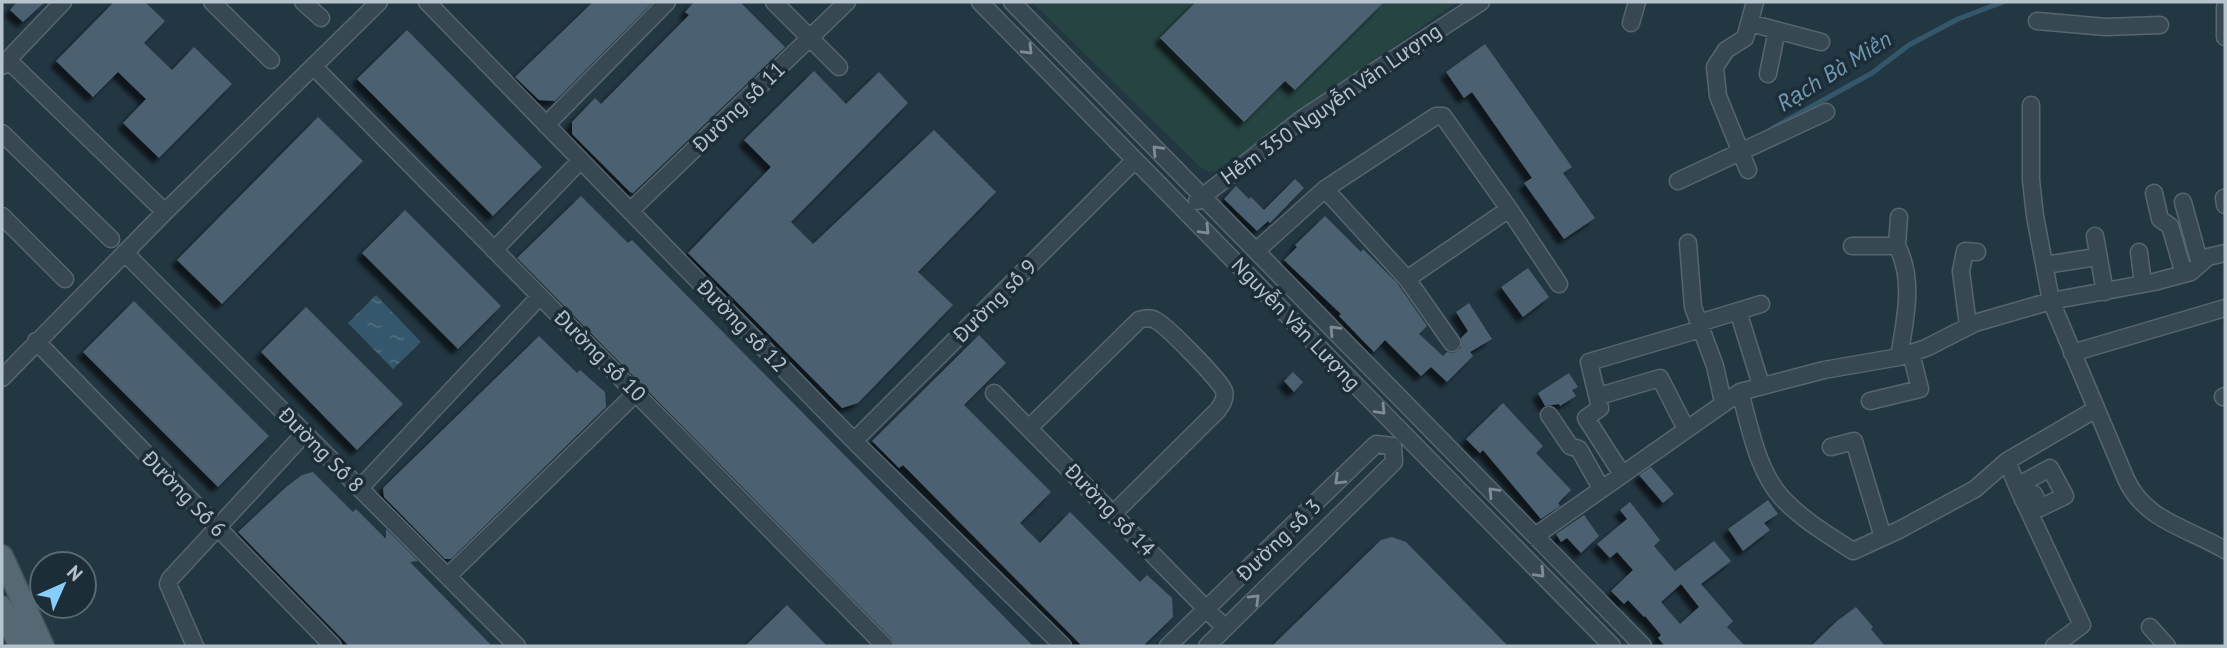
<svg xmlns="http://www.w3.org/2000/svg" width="2227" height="648" font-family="'PT Sans',sans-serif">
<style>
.pitch{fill:#254442}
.water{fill:url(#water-ripples)}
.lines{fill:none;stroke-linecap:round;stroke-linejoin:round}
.stream{stroke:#35576c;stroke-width:5}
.building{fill:#4c616f;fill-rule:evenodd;filter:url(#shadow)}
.minor-casing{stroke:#566670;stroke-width:19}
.major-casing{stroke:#45545f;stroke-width:24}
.minor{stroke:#384853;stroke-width:16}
.major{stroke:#566873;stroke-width:21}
.oneway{stroke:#7d8c96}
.labels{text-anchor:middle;stroke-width:7;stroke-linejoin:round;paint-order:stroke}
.street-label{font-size:21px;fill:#b5c3cd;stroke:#1c2d38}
.water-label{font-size:23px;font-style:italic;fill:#719ab3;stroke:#1c2d38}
</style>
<defs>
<pattern id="water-ripples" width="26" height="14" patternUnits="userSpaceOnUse" patternTransform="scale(1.75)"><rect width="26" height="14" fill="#35576c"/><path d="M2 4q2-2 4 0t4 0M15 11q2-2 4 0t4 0" fill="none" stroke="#506e80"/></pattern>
<filter id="shadow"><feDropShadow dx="-6" dy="6" stdDeviation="2" flood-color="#0009"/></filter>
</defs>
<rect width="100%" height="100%" fill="#233743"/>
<!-- pitch -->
<path class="pitch" d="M1032,2H1457L1218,171L1209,172L1200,167Z"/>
<!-- water -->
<path class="water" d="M376,295L421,342L393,369L348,323Z"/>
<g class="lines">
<!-- stream -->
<path class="stream" d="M1773,128L1872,73L1909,45L1958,19L2003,2"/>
</g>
<!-- building -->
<path class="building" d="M17,2H45L23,22L10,10Z
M114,2H145L165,21L144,43L172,70L194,47L232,84L159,158L123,123L146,99L118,72L93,97L56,61Z
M593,2H653L555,101L539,100L515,77Z
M694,2H740L785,47L633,193L630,192L572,134V122L595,98L601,104L689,15L685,12Z
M1196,2H1384L1295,90L1285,81L1244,122L1160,38Z
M407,30L542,167L493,216L357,79Z
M1485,44L1572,167L1563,173L1595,218L1564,239L1524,183L1532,178L1472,92L1464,98L1446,72Z
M814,71L846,104L879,72L908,103L791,222L813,244L934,130L996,192L918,272L953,305L858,403L842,408L688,253L771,167L744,140Z
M318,117L363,161L222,304L177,260Z
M1295,179L1304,188L1270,223L1268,221L1257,231L1224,199L1236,186L1249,199L1251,197L1264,210Z
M581,196L628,243L632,240L1033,646H895L892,639L517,258Z
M405,210L501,306L458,349L362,253Z
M1325,216L1361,252L1363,249L1397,283L1427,326L1419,334L1443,356L1447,352L1454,353L1461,348V338L1468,331L1456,312L1469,303L1492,339L1470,352L1473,356L1447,382L1431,367L1421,376L1385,340L1374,352L1339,316L1341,314L1284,260L1297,247L1295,245Z
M1528,268L1549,297L1523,317L1501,287Z
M134,301L269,436L218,487L83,352Z
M306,307L403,404L357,450L261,352Z
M979,335L1006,363L964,405L1051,492L1020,523L1040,543L1070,512L1140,582L1147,575L1172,598L1173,617L1143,646H1082L903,465L899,468L872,441Z
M539,336L577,373L580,370L605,392L606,407L451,559H445L384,497L383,488Z
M1293,372L1303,382L1294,392L1284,381Z
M1569,373L1578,387L1572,390L1576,396L1560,406L1559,404L1545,406L1538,393Z
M1503,403L1543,446L1536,453L1571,490L1558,503L1560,506L1541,519L1483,450L1480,453L1466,439Z
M1651,467L1674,494L1663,503L1639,475Z
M313,472L353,512L356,509L386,539V529L418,561L410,562L492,646H349L238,532L286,487L302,475Z
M1768,500L1778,514L1764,523L1770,530L1743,551L1728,529Z
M1630,502L1660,540L1654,546L1675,571L1714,541L1731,561L1701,584L1733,621L1727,627L1745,646H1665L1658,638L1661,635L1645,616L1644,617L1628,600L1624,604L1611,591L1633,570L1617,552L1610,558L1597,544L1627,519L1620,510ZM1681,584L1699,607L1680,624L1661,602Z
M1584,515L1599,536L1581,553L1567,538L1561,542L1556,534Z
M1392,537L1406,542L1508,646H1272L1381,540Z
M787,605L827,646H745Z
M1856,607L1873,627L1871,629L1885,646H1811L1837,621Z"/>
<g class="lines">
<defs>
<path id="minor" d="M212,2L271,60
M303,2L321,18
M427,2L854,441L1063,646
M774,2L839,67
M980,2L1612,646
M1012,2L1643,646
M2225,7V37
M2037,21L2106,27L2160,25
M1631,23L1637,2
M1750,23L1821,42
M8,60L165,212
M2,66L63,2
M314,67L885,646
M1768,74L1777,30
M2031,105V180L2035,216L2051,301L2126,479C2145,521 2188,528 2225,550
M546,125L667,2
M2,133L111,239
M1748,170L1718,96L1715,67L1726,50L1745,38L1755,2
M1678,181L1826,112
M1325,189L1407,279L1509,209
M2154,193L2160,219L2170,226L2184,274
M2224,198L2225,205
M1197,201L1303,118L1481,2
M2183,202L2200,264
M630,211L847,2
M2,216L65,279
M2095,236L2105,292
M1688,243L1693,307L1715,366L1723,402
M1852,246H1897C1915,280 1905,320 1899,357
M1897,246L1899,217
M494,250L581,160
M1256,251L1325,189L1436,116H1443L1509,209L1559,284
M2139,252L2143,284
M125,253L517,646
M2045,265L2090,258
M1407,279L1452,343
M1738,311L1761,385
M1699,323L1761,304
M1968,326L1961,271L1965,251L1977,252
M36,341L333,646
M2072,353L2225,308
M2,378L165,212L379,2
M1740,392C1750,427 1757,471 1783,499C1803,520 1828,535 1853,551L1899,530L1975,489L2007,461L2096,409
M994,393L1225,628
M1599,396L1660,378L1686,429
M2223,397L2225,396
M1870,401L1920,389L1911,353
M1549,415L1570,446L1579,449L1601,488
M1029,428L1139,320C1145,318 1150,317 1155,320C1165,324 1221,381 1224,391C1226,398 1222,405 1217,411L1113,514
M854,441L1135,160
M1831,447L1854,441L1883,537
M2007,461L2017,486L2082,625L2054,646
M1622,474L1586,418L1600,408L1589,362L1701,329
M2017,486L2050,468L2065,496L2040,508L2034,494L2023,500
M360,488L540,296
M1535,536L1740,392L1824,370L1899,357L1926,348L1975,323L2051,301L2154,282L2191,272L2208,257L2225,253
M448,576L636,393
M2150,627L2167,646
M195,646L168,584L170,579L305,433
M1168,646L1376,444L1393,446
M1207,646L1394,462L1393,446"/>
<path id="major" d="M2,556L43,646
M2,607L20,646"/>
</defs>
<!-- minor casing -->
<use href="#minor" class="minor-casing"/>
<!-- major casing -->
<use href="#major" class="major-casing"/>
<!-- minor -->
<use href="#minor" class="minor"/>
<!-- major -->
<use href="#major" class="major"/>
</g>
<!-- one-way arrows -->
<defs><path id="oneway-chevron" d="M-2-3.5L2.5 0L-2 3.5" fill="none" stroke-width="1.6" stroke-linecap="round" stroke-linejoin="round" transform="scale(1.75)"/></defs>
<g class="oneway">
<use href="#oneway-chevron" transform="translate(1028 50) rotate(46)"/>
<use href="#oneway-chevron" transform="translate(1157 150) rotate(-134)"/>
<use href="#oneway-chevron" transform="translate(1205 230) rotate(46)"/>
<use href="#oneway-chevron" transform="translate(1334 330) rotate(-134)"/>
<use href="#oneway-chevron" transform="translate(1381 410) rotate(46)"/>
<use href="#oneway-chevron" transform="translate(1339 480) rotate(136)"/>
<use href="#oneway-chevron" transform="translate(1493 492) rotate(-134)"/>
<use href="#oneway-chevron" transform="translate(1540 573) rotate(46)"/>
<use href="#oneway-chevron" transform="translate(1255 599) rotate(-45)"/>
</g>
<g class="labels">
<!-- street labels -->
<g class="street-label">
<text transform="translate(1331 104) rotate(-35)" y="7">Hẻm 350 Nguyễn Văn Lượng</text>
<text transform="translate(739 107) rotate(-44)" y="7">Đường số 11</text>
<text transform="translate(995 301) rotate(-45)" y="7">Đường số 9</text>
<text transform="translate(1296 324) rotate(46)" y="7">Nguyễn Văn Lượng</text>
<text transform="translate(742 326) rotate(46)" y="7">Đường số 12</text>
<text transform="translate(600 356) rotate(45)" y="7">Đường số 10</text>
<text transform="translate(321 450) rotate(45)" y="7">Đường Số 8</text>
<text transform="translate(184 494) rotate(46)" y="7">Đường Số 6</text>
<text transform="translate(1110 510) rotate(46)" y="7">Đường số 14</text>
<text transform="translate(1279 540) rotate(-44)" y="7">Đường số 3</text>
</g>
<!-- water labels -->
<g class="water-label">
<text transform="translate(1834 71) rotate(-32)" y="8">Rạch Bà Miên</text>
</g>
</g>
<!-- border -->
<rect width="2227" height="648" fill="none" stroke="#b5c3cd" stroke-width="7"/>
<!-- north arrow -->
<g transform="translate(63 585) rotate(45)"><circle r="33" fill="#1c2d38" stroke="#596974" stroke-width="2"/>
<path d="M0-5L12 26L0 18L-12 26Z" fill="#87cdff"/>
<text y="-10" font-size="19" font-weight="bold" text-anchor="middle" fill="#b5c3cd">N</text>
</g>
</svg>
